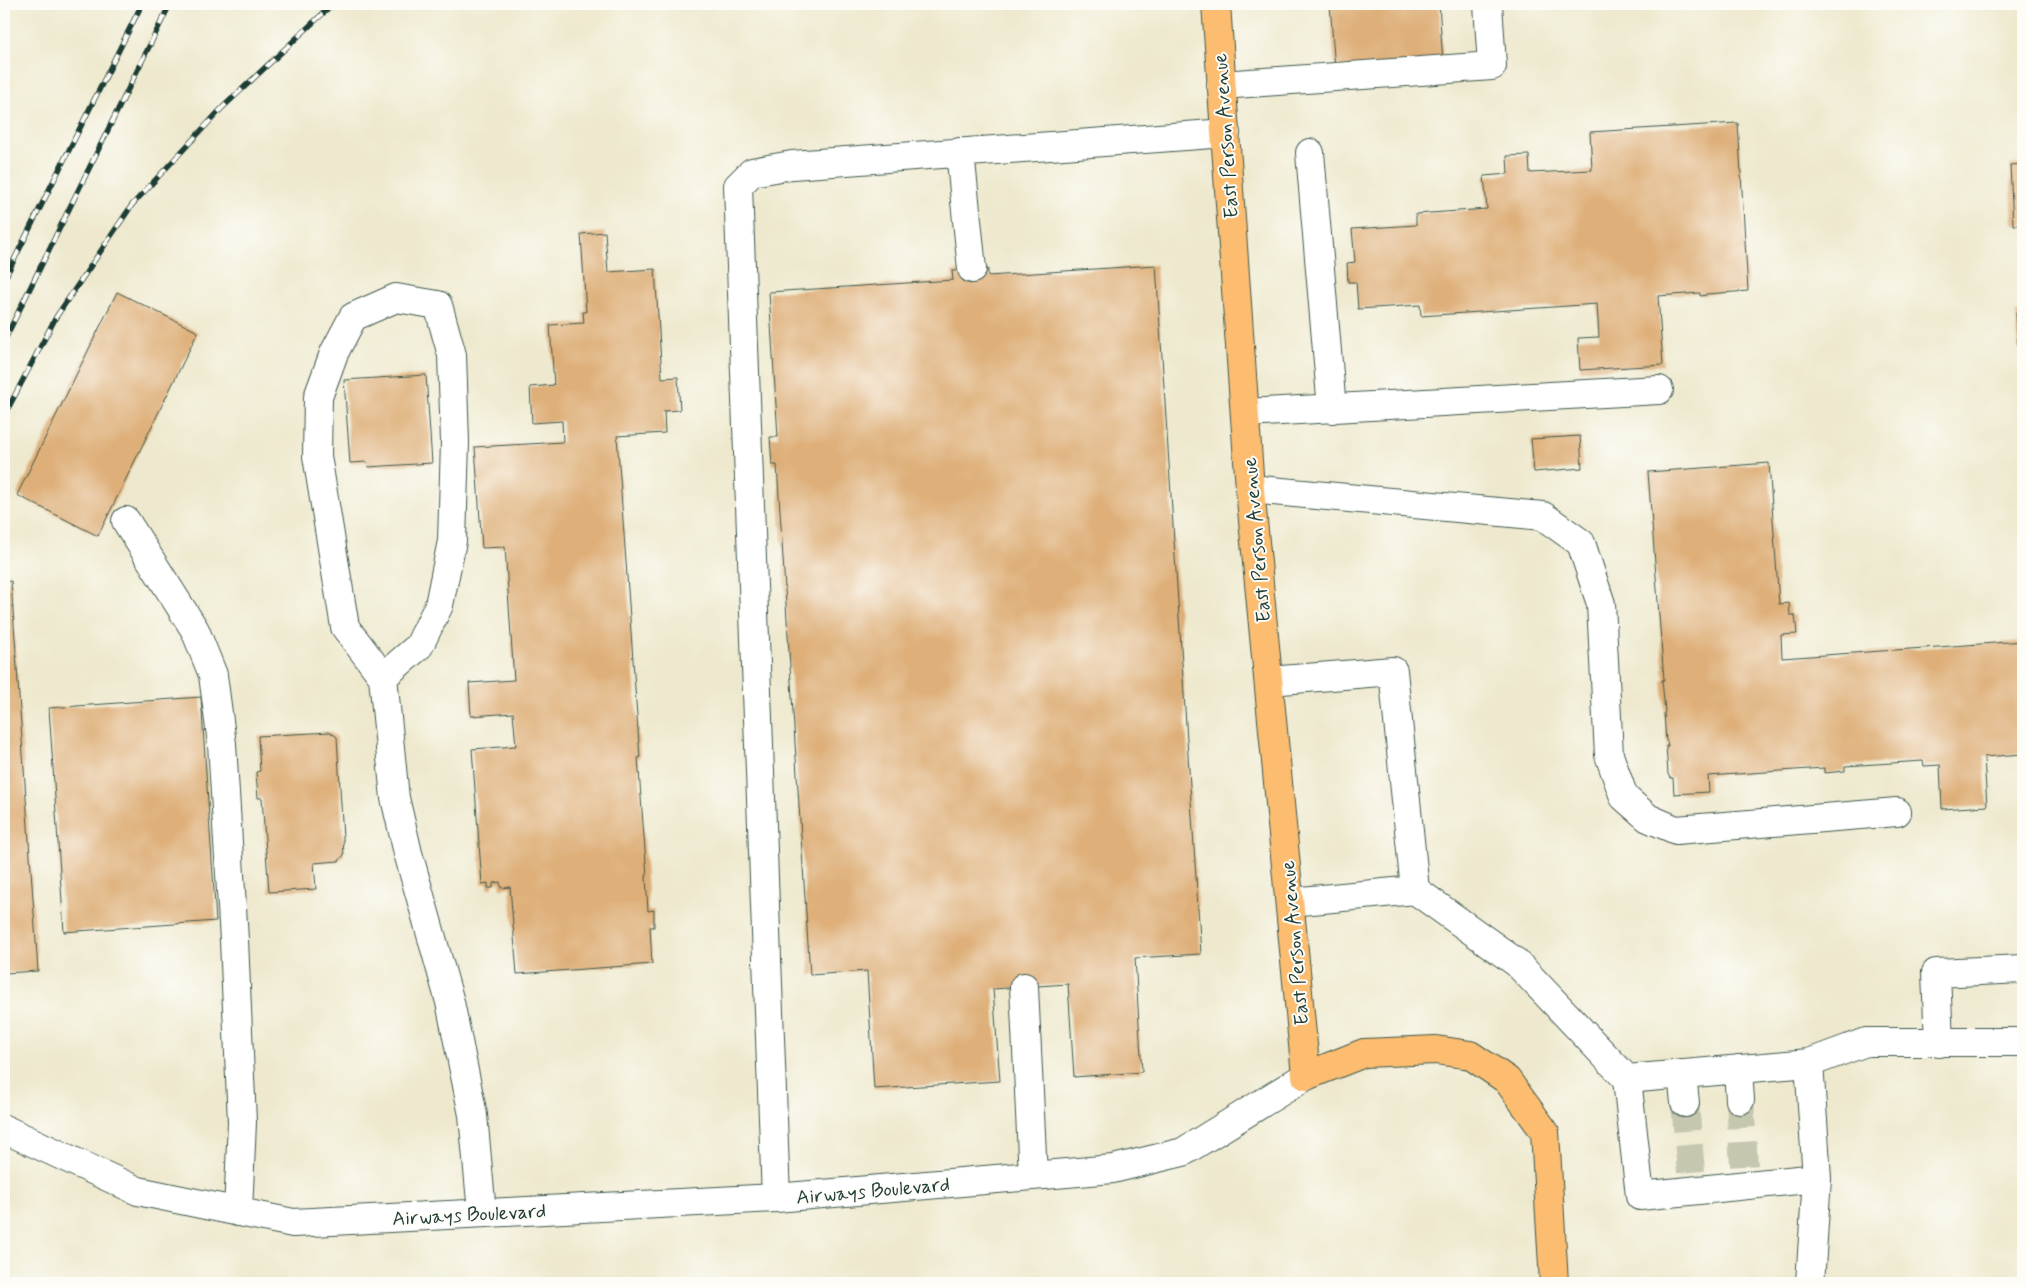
<svg xmlns="http://www.w3.org/2000/svg" width="2027" height="1287" font-family="Mynerve,sans-serif">
<style>
.building{fill:#deaf78}
.lines{fill:none;stroke-linecap:round;stroke-linejoin:round}
.minor-tunnel{stroke:#c5c7af;stroke-width:28;stroke-dasharray:28 14;stroke-linecap:butt}
.minor-casing{stroke:#3e574b;stroke-width:30}
.major-casing{stroke:#3e574b;stroke-width:30}
.minor{stroke:#fff;stroke-width:28}
.major{stroke:#fcbd6f;stroke-width:28}
.rail-casing{stroke:#1f3d34;stroke-width:5.5}
.rail{stroke:#fdfcf7;stroke-width:4;stroke-dasharray:11;stroke-linecap:butt}
.labels{text-anchor:middle;stroke-width:4;stroke-linejoin:round;paint-order:stroke}
.street-label{font-size:20px;fill:#1f3d34;stroke:#fdfcf7}
</style>
<rect width="100%" height="100%" fill="#fdfcf7"/>
<filter id="ink" filterUnits="userSpaceOnUse"><feTurbulence type="fractalNoise" baseFrequency=".02" numOctaves="2"/><feDisplacementMap in="SourceGraphic" scale="10" xChannelSelector="R" yChannelSelector="G"/><feConvolveMatrix kernelMatrix="1 2 1 2 8 2 1 2 1" color-interpolation-filters="sRGB"/></filter>
<filter id="wash" filterUnits="userSpaceOnUse"><feTurbulence type="fractalNoise" baseFrequency=".0096" numOctaves="4" result="noise"/><feDisplacementMap in="SourceGraphic" scale="20" xChannelSelector="R" yChannelSelector="G"/><feGaussianBlur stdDeviation="1.12" result="paint"/><feColorMatrix in="noise" values="0 0 0 0 0 0 0 0 0 0 0 0 0 0 0 0 0 1.4 0 .05"/><feComposite in="paint" operator="in"/></filter>
<g filter="url(#wash)">
<rect width="100%" height="100%" fill="#eee9ce"/>
<g id="blocks">
<!-- building -->
<path class="building" d="M1330,4H1439L1443,62L1335,70Z
M1738,123L1748,291L1706,294V295L1700,296V293L1658,296L1663,365L1580,370L1578,338L1599,337L1597,304L1421,316L1420,305L1358,309L1356,282H1348L1347,263L1355,262L1352,229L1416,225V214L1487,209L1484,176L1508,174L1507,156L1529,155L1530,173L1592,170L1590,132Z
M2023,164V225H2013L2010,165Z
M605,232L608,272L655,269L662,378L678,377L680,410L664,411L665,433L617,436L640,758H638L647,876H646L648,911L654,910V927H650L652,964L517,974L510,887L501,888L500,882L493,883V888H488V883L482,884L472,749L516,746L513,713L471,716L469,683L514,680L505,547L482,548L475,447L563,442L562,421L532,423L530,387L554,385L550,325L584,323L583,312H586L581,234Z
M1156,265L1201,954L1135,958L1142,1072L1074,1077L1068,984L993,989L1000,1081L874,1089L867,971L810,975L777,465H772L770,437H778L769,292L953,280L952,271L988,269V276Z
M117,292L198,332L98,536L17,495Z
M2023,312V346L2018,347L2016,313Z
M426,375L432,463L368,467L367,462L350,463L344,380Z
M1580,436L1582,468L1534,472L1531,439Z
M1769,463L1779,604L1789,603L1790,615H1795L1797,634L1781,635L1782,658L2023,641V754L1984,757L1987,806L1942,809L1940,765L1924,766L1923,761L1845,766V771L1824,773V768L1708,776L1709,792L1674,794L1673,778H1670L1668,774L1666,746H1668L1667,741H1666L1664,713L1665,712L1662,680H1664L1648,472Z
M11,581L38,971L4,973V582Z
M201,697L216,921L64,932L49,708Z
M330,732L337,737L344,855L339,861L314,863L316,889L269,892L262,798H258L256,772L260,771L258,736Z"/>
</g>
</g>
<g filter="url(#ink)">
<use href="#blocks" fill-opacity="0" stroke="#3e574b" stroke-width="1"/>
<g class="lines">
<!-- minor-tunnel -->
<path class="minor-tunnel" d="M1740,1100L1744,1166
M1685,1103L1691,1172"/>
<defs>
<path id="minor" d="M1221,85L1492,66L1488,4
M960,152L972,269
M1310,153L1332,409
M1245,413L1659,390
M1250,489L1543,516L1581,543L1601,604L1609,755L1624,797L1648,818L1676,830L1897,812
M126,521L195,630L213,675L222,744L234,940L242,1122L238,1212
M383,677L345,627L317,456L318,397L334,353L353,317L396,298L438,305L452,355L455,442L452,541L439,605L419,646L383,677L395,798L408,853L450,1002L473,1115L482,1213
M1269,681L1393,671L1415,890L1291,902
M1415,890L1517,963L1627,1079
M1024,987L1033,1176
M1939,1043L1936,973L2023,969
M1809,1063L1866,1042H2023
M1738,1069L1740,1100
M1682,1074L1685,1103
M4,1129L138,1191L293,1223L776,1198L1113,1169L1183,1152L1306,1076
M776,1198L738,186L752,172L792,165L1226,133
M1810,1283L1817,1178L1809,1063L1627,1079L1640,1196L1817,1178"/>
<path id="major" d="M1216,4L1250,489L1306,1076L1364,1053L1436,1050L1470,1055L1507,1080L1545,1132L1554,1283"/>
</defs>
<!-- minor casing -->
<use href="#minor" class="minor-casing"/>
<!-- major casing -->
<use href="#major" class="major-casing"/>
<!-- minor -->
<use href="#minor" class="minor"/>
<!-- major -->
<use href="#major" class="major"/>
<defs>
<path id="rail" d="M4,280L142,4
M4,341L170,4
M4,416L56,317L132,205L223,107L333,4"/>
</defs>
<!-- rail casing -->
<use href="#rail" class="rail-casing"/>
<!-- rail -->
<use href="#rail" class="rail"/>
</g>
</g>
<g class="labels">
<!-- street labels -->
<g class="street-label">
<text transform="translate(1225 136) rotate(-94)" y="7">East Person Avenue</text>
<text transform="translate(1256 540) rotate(-95)" y="7">East Person Avenue</text>
<text transform="translate(1294 943) rotate(-95)" y="7">East Person Avenue</text>
<text transform="translate(873 1190) rotate(-5)" y="7">Airways Boulevard</text>
<text transform="translate(469 1214) rotate(-3)" y="7">Airways Boulevard</text>
</g>
</g>
<!-- margin -->
<rect width="2027" height="1287" fill="none" stroke="#fdfcf7" stroke-width="20"/>
</svg>
